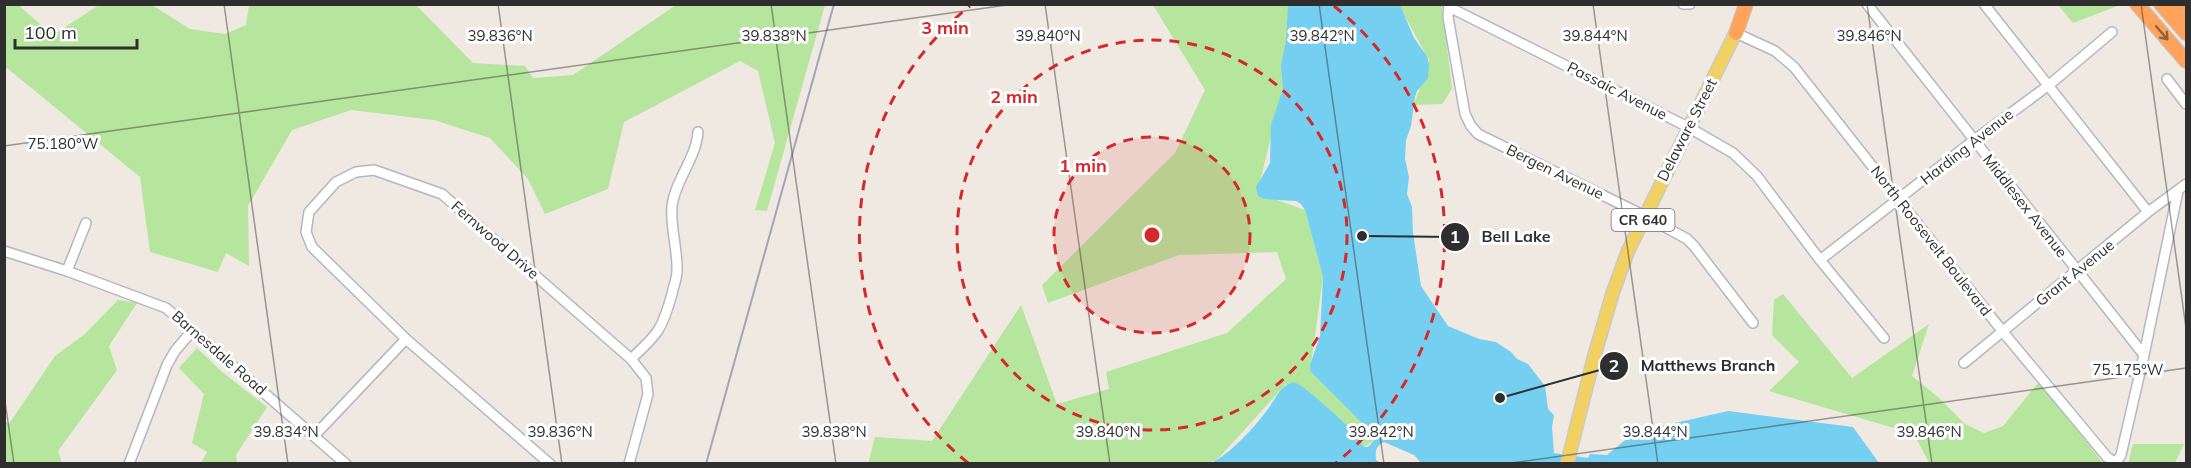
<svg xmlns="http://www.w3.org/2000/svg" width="2191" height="468" font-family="Mulish,sans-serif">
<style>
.green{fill:#b6e59e}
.water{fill:#75cff0}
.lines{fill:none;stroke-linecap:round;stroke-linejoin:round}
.minor-casing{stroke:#b4b7c1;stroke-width:12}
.major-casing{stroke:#c9c9c9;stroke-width:15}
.highway-casing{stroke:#c9c9c9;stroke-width:16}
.minor{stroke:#fff;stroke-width:9}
.major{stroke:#f2d163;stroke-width:12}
.highway{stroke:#ffa35c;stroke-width:14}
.rail{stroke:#a3a6b8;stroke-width:2}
.oneway{stroke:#8c6343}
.ticks{fill:none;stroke:#2e2e2e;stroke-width:1.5;stroke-opacity:0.45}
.ring{fill:none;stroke:#d62828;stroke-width:3;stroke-dasharray:10 8}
.labels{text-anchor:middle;stroke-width:6;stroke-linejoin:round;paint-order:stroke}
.shield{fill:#fff;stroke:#6d6d6d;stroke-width:1.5}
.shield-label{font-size:14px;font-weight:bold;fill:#2e2e2e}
.street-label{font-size:15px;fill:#2e2e2e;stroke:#fff}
.ticks-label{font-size:15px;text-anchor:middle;fill:#2e2e2e;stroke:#fff;stroke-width:6;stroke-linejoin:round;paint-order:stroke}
.centre{fill:#d62828;stroke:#fff;stroke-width:3}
.ring-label{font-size:18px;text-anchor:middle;font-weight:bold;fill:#d62828;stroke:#fff;stroke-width:6;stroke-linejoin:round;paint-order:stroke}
.leader{fill:none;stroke:#2e2e2e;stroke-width:2}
.callout-dot{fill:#2e2e2e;stroke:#fff;stroke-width:2}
.mark-label{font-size:18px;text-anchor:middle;font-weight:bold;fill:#fff}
.callout-label{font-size:16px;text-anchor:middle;font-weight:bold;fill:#2e2e2e;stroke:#fff;stroke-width:6;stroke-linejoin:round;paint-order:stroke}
</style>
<rect width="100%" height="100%" fill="#efe9e1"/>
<!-- green -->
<path class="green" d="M5,4L18,5L53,35L99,5H152L190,29L225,34L246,25L249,5H416L473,63L525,66L533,78L573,75L676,5H825L767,211L755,210L775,143L758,71L740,61L624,122L608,189L545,214L528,179L490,138L434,120L351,110L292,130L248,206L249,266L226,253L218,272L150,252L140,177L7,68L5,69Z
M1153,5H1290L1283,89L1257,193L1305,210L1323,277L1310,371L1379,437L1364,447L1286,384L1216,461L1202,463L868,464L875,437L932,441L1021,305L1057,404L1109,389L1106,372L1227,333L1286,279L1277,252L1179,255L1048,303L1042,285L1175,153L1205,90Z
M1401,5H1442L1452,89L1442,104L1414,105L1429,60L1401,9Z
M2058,5H2120L2073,23Z
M1783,294L1852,378L1929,324L1912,376L1938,397L1965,424L1984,433L2003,426L2039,382L2103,463H1929L1914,434L1769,391L1799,362L1772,335L1774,300Z
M118,300L137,303L109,346L117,370L58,451L62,463H5V421L9,424L55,356L85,334Z
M197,348L221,371L267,407L236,455L237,463H201L207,452L192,443L204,394L179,368Z
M2133,444H2184L2175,463L2128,464Z"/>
<!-- water -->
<path class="water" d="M1288,4L1400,5L1414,38L1427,56L1429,65L1428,78L1417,91L1415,97L1411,126L1406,140L1405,159L1409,177L1407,194L1412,207L1413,233L1421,286L1448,326L1479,339L1496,342L1511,352L1517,359L1528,364L1545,386L1548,409L1554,415L1552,427L1554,453L1588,458L1590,454L1607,455L1635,432L1728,411L1853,427L1879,463L1422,464L1414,455L1384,442C1376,445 1375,452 1376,460L1381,463L1210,464C1230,454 1255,427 1268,409C1276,398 1279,387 1293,382C1305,385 1342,421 1353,431C1357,435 1360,443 1364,447H1368L1379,435L1378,431L1361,422L1310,371V365L1320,336L1323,277L1305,210L1301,204L1296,201L1264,199L1258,196L1256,187L1270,163L1271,125L1283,89L1281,65L1286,41Z"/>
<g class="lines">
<defs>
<path id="minor" d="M1449,4L1448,17L1465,114L1471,126L1478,134L1645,216L1687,239L1694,246L1753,323
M1683,4H1690
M1867,4L2144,355
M1984,4L2148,212
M1449,7L1688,127L1733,153L1757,176L1820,260L1884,338
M1736,33L1775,51L1794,67L2003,332L2107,457L2116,463L2121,455L2144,355L2178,191
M2167,79L2186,104
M4,251L67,271L166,308L346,464
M1820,260L1973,141L2049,85L2112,32
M67,271L86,223
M631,359C658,334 662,330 672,294C673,287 677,279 677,271C678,250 670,228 672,206C675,180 696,159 698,132
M1964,363L2148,212L2186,184
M315,435L406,339
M129,464L167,365L175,351L192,331
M550,464L406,339L312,247L306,232L309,212L336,182L356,172L374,170L442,194L631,359L646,378L648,394L629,464"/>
<path id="major" d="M1567,464L1594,357L1613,292L1628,251L1740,24"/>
<path id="highway" d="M2137,4L2186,61
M2161,4L2186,33
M2179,4L2186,13
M1736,33L1746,4"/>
</defs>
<!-- minor casing -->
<use href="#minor" class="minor-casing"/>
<!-- major casing -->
<use href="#major" class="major-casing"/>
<!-- highway casing -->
<use href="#highway" class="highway-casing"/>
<!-- minor -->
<use href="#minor" class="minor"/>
<!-- major -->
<use href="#major" class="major"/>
<!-- highway -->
<use href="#highway" class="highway"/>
<!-- rail -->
<path class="rail" d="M706,464L834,4"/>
</g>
<!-- one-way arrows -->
<defs><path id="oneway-shaft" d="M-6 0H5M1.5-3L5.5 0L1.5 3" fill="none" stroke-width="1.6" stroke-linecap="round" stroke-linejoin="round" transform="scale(1.5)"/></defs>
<use class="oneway" href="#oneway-shaft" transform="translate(2162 33) rotate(49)"/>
<!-- ticks -->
<path class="ticks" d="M224,4L288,464M498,4L562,464M771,4L836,464M1045,4L1110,464M1319,4L1384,464M1593,4L1658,464M1867,4L1932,464M2141,4L2186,328M4,146L1014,4M4,394L14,464M1504,464L2186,368"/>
<!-- distance rings -->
<circle cx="1152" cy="235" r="98" fill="#d62828" fill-opacity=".12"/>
<g class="ring">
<circle cx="1152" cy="235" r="98"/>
<circle cx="1152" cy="235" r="195"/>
<path d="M968 463A293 293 0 0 1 970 6M1334 6A293 293 0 0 1 1336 463"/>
</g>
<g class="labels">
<!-- shield labels -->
<rect class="shield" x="1611.5" y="209" width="63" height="22" rx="4.5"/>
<g class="shield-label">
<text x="1643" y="225">CR 640</text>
</g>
<!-- street labels -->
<g class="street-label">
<text transform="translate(1617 91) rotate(27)" y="5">Passaic Avenue</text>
<text transform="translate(1687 130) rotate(-63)" y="5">Delaware Street</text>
<text transform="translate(1967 147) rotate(-38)" y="5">Harding Avenue</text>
<text transform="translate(1555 172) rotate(26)" y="5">Bergen Avenue</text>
<text transform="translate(2025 206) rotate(52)" y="5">Middlesex Avenue</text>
<text transform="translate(495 240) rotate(41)" y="5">Fernwood Drive</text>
<text transform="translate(1931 241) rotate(52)" y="5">North Roosevelt Boulevard</text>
<text transform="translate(2075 273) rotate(-39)" y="5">Grant Avenue</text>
<text transform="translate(219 353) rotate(41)" y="5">Barnesdale Road</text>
</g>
</g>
<g class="ticks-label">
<text x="500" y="41">39.836°N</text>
<text x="774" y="41">39.838°N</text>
<text x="1048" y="41">39.840°N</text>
<text x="1322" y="41">39.842°N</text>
<text x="1595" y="41">39.844°N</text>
<text x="1869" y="41">39.846°N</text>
<text x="63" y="149">75.180°W</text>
<text x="2128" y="375">75.175°W</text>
<text x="286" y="437">39.834°N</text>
<text x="560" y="437">39.836°N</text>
<text x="834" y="437">39.838°N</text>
<text x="1108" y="437">39.840°N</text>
<text x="1381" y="437">39.842°N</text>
<text x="1655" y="437">39.844°N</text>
<text x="1929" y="437">39.846°N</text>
</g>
<circle cx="1152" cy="235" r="9" class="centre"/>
<g class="ring-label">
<text x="945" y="34">3 min</text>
<text x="1014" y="103">2 min</text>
<text x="1083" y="172">1 min</text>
</g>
<!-- callouts -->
<path class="leader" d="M1362 236L1455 237M1500 398L1614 366"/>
<g class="callout-dot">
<circle cx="1362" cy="236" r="6"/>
<circle cx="1500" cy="398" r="6"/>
<circle cx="1455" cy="237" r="15"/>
<circle cx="1614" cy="366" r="15"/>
</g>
<g class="mark-label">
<text x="1455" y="243">1</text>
<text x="1614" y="372">2</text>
</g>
<g class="callout-label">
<text x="1516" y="242">Bell Lake</text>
<text x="1708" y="371">Matthews Branch</text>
</g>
<!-- border -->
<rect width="2191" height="468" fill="none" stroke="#2e2e2e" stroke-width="12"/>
<!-- scale -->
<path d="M15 39v9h122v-9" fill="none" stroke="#2e2e2e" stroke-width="3"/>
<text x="24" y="39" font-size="18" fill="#2e2e2e" stroke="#ffffff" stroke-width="4.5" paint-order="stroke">100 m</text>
</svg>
